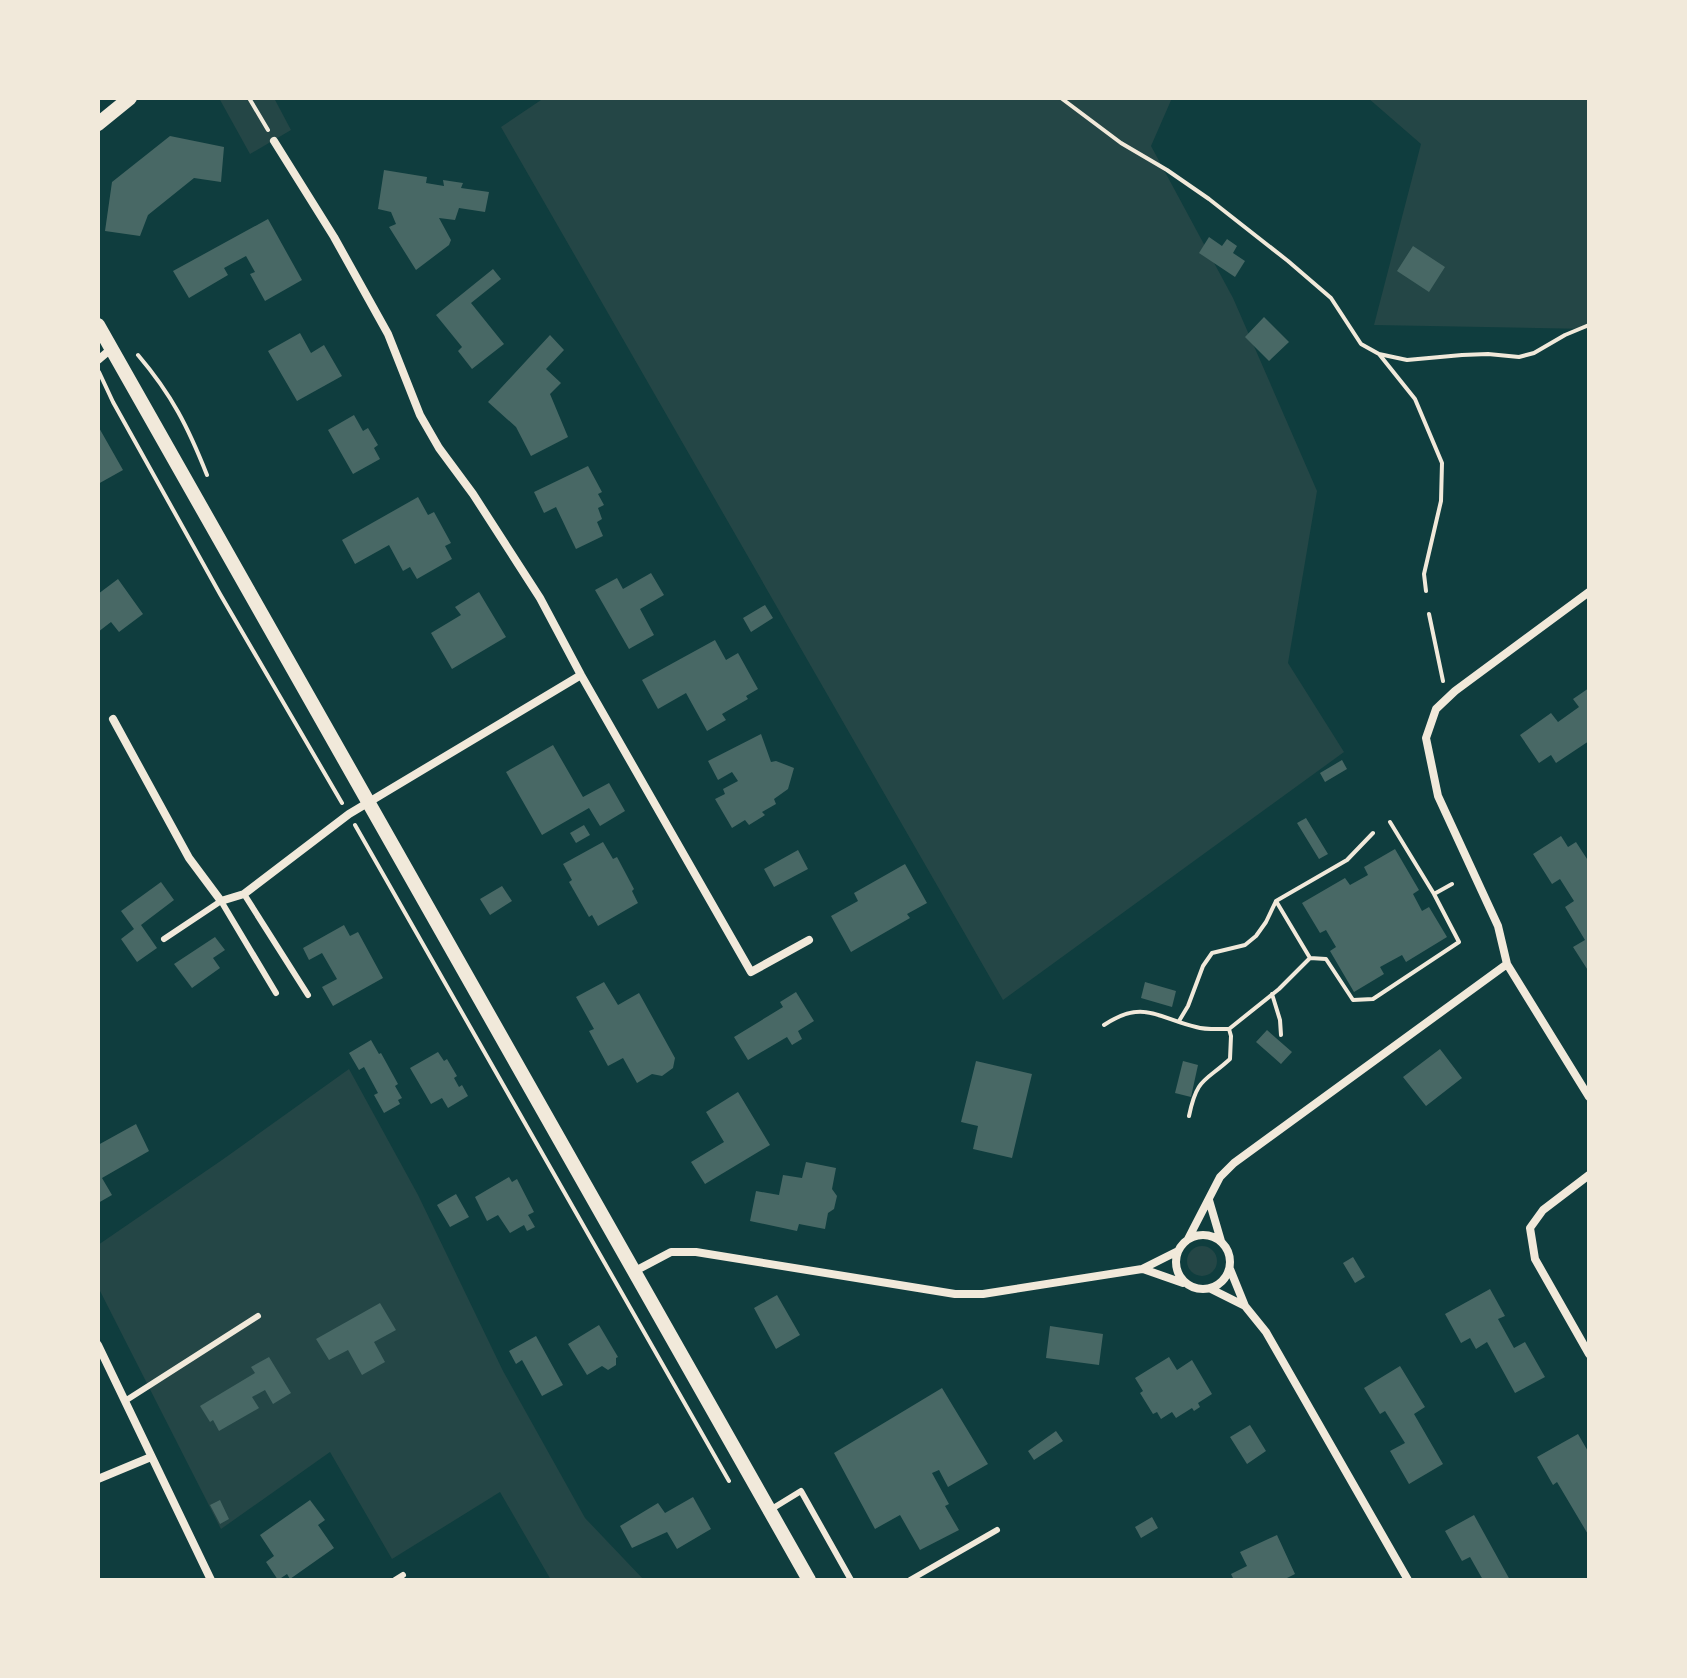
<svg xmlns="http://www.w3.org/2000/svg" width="1687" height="1678" font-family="'DM Sans',sans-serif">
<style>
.green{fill:#244646}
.building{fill:#486865}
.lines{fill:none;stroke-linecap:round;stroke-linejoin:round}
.path{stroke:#f1e9da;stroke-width:4}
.service{stroke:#f1e9da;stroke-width:6}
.minor{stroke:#f1e9da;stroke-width:8}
.tertiary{stroke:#f1e9da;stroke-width:14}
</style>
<rect width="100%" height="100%" fill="#0f3d3e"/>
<!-- green -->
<path class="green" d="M219,98H274L291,130L250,154Z
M544,98H1172L1151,146L1233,298L1317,491L1288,663L1344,752L1003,1000L501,127Z
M1368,98H1589V329L1374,325L1421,144Z
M349,1069L418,1195L503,1371L585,1518L644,1580H551L500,1492L392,1559L330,1452L221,1529L98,1287V1245L222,1160Z
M1187 1261a15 15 0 1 1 30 0a15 15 0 1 1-30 0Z"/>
<!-- building -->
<path class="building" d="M170,136L224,147L221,182L194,178L148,215L140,236L105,231L112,182Z
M384,170L427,177L426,183L444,186L443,180L463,183L461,188L489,192L485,212L459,208L455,220L439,218L451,240L449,245L416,270L389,227L396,224L391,212L378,209Z
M268,219L302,280L265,301L250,274L255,272L246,256L224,268L228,275L189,298L173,271Z
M1209,237L1222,246L1227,239L1237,246L1233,253L1245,261L1235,277L1199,253Z
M1413,246L1445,267L1429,292L1397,271Z
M493,269L501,279L471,303L504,344L472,369L458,351L462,347L436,315Z
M1264,317L1289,342L1269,361L1245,337Z
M300,333L311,353L324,345L342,376L297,401L268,351Z
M550,335L564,350L546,369L561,383L550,394L568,437L531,456L516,427L488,402Z
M354,415L363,431L368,428L378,445L374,448L380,459L353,474L328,430Z
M98,426L123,470L98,484Z
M588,466L602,492L598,494L604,505L598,508L602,519L597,522L603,536L576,549L556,507L544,513L534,492Z
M418,497L428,515L434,512L451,543L445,546L452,559L417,579L410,567L403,571L389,545L355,564L342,540Z
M651,573L664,595L640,609L654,635L629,649L595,590L617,578L623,589Z
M118,579L143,614L119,632L111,622L98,632V594Z
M479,592L506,637L452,669L431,633L461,615L455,607Z
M765,605L773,618L751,632L743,618Z
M715,640L726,660L738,653L758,689L746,696L748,699L722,714L726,720L707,731L686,693L658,709L642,680Z
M1589,688V741L1556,763L1551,755L1539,763L1520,735L1551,713L1558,722L1579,707L1573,699Z
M761,734L771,762L776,761L794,768L788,789L774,799L776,804L762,812L765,815L749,825L745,820L732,828L715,799L725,794L723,789L738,781L732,772L718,780L708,761Z
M553,745L583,797L609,783L625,811L600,826L589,808L542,835L506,772Z
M1342,760L1347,769L1325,782L1320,773Z
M1306,818L1328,854L1319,859L1297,823Z
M584,825L590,835L576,843L570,833Z
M1561,836L1568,847L1576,842L1589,862V972L1573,947L1585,940L1565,907L1574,901L1560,879L1552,884L1533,854Z
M603,842L613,859L617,857L634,889L632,891L638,903L598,926L592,915L589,917L569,882L572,880L563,864Z
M1395,849L1419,890L1413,894L1422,911L1429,907L1447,937L1406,962L1402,955L1380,967L1384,974L1354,992L1330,951L1336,947L1326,930L1320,933L1302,903L1345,878L1350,885L1368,875L1364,867Z
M798,850L808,869L774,887L764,869Z
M905,864L927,903L907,914L910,918L851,952L831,916L858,901L854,893Z
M161,882L174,900L141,925L157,948L137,962L121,939L134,929L121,911Z
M502,886L512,901L490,915L480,899Z
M344,925L350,936L358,932L383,978L333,1006L322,987L337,979L322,953L309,960L303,948Z
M215,937L225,950L213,958L220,968L192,988L174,964Z
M604,982L618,1005L639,993L675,1058L673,1068L662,1076L652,1074L637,1083L623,1058L608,1066L589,1031L594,1029L576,997Z
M1145,982L1176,991L1172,1007L1141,998Z
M796,992L814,1021L798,1031L802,1039L792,1045L787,1037L748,1060L734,1037L783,1007L780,1002Z
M1267,1030L1292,1052L1281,1064L1256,1042Z
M371,1040L379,1054L381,1053L398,1084L395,1086L402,1098L398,1100L400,1104L384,1113L374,1095L378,1093L364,1067L359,1070L349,1053Z
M1440,1049L1462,1078L1426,1106L1403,1077Z
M438,1052L444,1061L447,1059L457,1076L454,1078L459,1087L462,1085L468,1096L448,1108L442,1098L431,1104L410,1068Z
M976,1061L1032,1074L1012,1158L973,1149L978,1126L961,1122Z
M1183,1061L1198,1065L1191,1097L1175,1093Z
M738,1092L770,1145L705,1184L691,1162L724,1142L706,1112Z
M136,1124L149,1151L102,1178L112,1195L98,1203V1145Z
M806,1162L836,1168L832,1189L837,1196L834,1209L828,1213L825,1229L799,1224L797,1231L750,1221L756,1191L779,1195L783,1175L802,1178Z
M509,1177L512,1182L517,1179L534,1212L528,1215L535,1227L527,1231L524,1225L510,1233L498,1215L487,1221L475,1197Z
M456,1194L469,1217L450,1227L437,1205Z
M1353,1257L1365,1277L1355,1283L1343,1263Z
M1490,1289L1505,1316L1498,1319L1514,1348L1525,1342L1545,1377L1515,1393L1487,1342L1476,1349L1470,1338L1461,1343L1445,1314Z
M777,1295L800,1335L776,1349L754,1308Z
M380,1303L396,1330L374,1342L385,1362L362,1375L348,1350L329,1360L316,1339Z
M599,1325L618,1357L616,1358V1365L608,1370L602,1366L587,1375L568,1344Z
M1050,1326L1103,1334L1099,1365L1046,1358Z
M536,1336L563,1385L542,1396L522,1360L516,1364L509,1351Z
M269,1357L291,1393L273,1404L265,1390L252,1397L259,1408L219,1431L213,1420L210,1422L200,1406L255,1373L251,1367Z
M1169,1357L1177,1370L1192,1360L1212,1394L1198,1403L1200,1407L1194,1411L1192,1408L1176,1418L1172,1412L1161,1419L1157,1412L1153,1414L1140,1393L1143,1391L1135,1378Z
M1400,1366L1425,1407L1414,1414L1443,1464L1409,1484L1390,1451L1405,1443L1385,1411L1380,1414L1364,1388Z
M942,1388L988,1464L948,1487L939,1470L932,1473L949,1504L945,1506L959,1530L920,1550L900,1515L875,1529L834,1453Z
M1250,1425L1266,1451L1247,1464L1230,1437Z
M1056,1431L1063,1441L1034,1460L1028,1451Z
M1578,1434L1589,1453L1588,1464L1589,1536L1557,1482L1553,1485L1537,1457Z
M693,1497L711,1529L677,1549L667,1532L632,1548L620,1526L658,1503L665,1513Z
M220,1500L229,1519L220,1524L210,1505Z
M310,1500L325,1520L318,1525L334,1548L290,1579L287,1574L278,1580L266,1562L274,1556L260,1535Z
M1474,1515L1500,1562L1510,1580H1483L1470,1557L1462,1561L1445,1531Z
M1152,1517L1158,1528L1141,1538L1135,1527Z
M1277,1535L1295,1574L1283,1580H1234L1231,1574L1247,1566L1240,1552Z"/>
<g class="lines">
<!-- path -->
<path class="path" d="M249,98L268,130
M1061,98L1121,143L1167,170L1209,199L1288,261L1331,298L1361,344L1379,354L1407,360L1462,355L1488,354L1519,357L1534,353L1565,335L1589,325
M1379,354L1415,399L1442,463L1441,501L1424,574L1426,591
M138,355C172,395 188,427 207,475
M99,372L113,402L220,594L342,803
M1429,614L1443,681
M355,825L729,1481
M1434,894L1452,884
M1276,901L1310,958L1326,959L1353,1000L1373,999L1459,942L1434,894L1390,822
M1272,994L1280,1020L1281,1035
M1179,1021L1188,1006L1203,966L1212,953L1245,945L1256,936L1266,922L1276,901L1347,860L1373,833
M1104,1025C1143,999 1158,1018 1196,1027C1206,1030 1218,1029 1229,1029L1279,989L1310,958
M1189,1116C1197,1077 1205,1082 1230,1059L1231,1036L1229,1029"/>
<!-- service -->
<path class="service" d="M244,894L308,995
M164,939L221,901L276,993
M125,1401L258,1316
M770,1510L801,1491L851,1580
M395,1580L403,1575
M910,1580L997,1530"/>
<!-- minor -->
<path class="minor" d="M274,141L334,237L388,334L420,415L439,448L473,494L540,598L581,675L751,972L809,940
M98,360L111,349
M113,719L189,858L221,901L244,894L349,814L581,675
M1507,964L1589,1097
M1589,1175L1543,1210L1530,1228L1535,1259L1589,1354
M1209,1200L1221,1241
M1176 1262a27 27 0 1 1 54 0a27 27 0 1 1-54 0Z
M1188,1239L1220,1177L1234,1163L1507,964L1498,926L1438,796L1426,738L1436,709L1455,691L1589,592
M1143,1269L1183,1283
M1230,1269L1245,1306L1266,1332L1408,1580
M635,1271L671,1252H696L955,1294H983L1142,1269L1178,1251
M1211,1289L1245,1306
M98,1345L211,1580
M98,1479L151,1457"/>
<!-- tertiary -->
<path class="tertiary" d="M98,124L130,98
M98,325L809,1580"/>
</g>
<!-- border -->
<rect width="1687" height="1678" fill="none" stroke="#f1e9da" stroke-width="200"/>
</svg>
